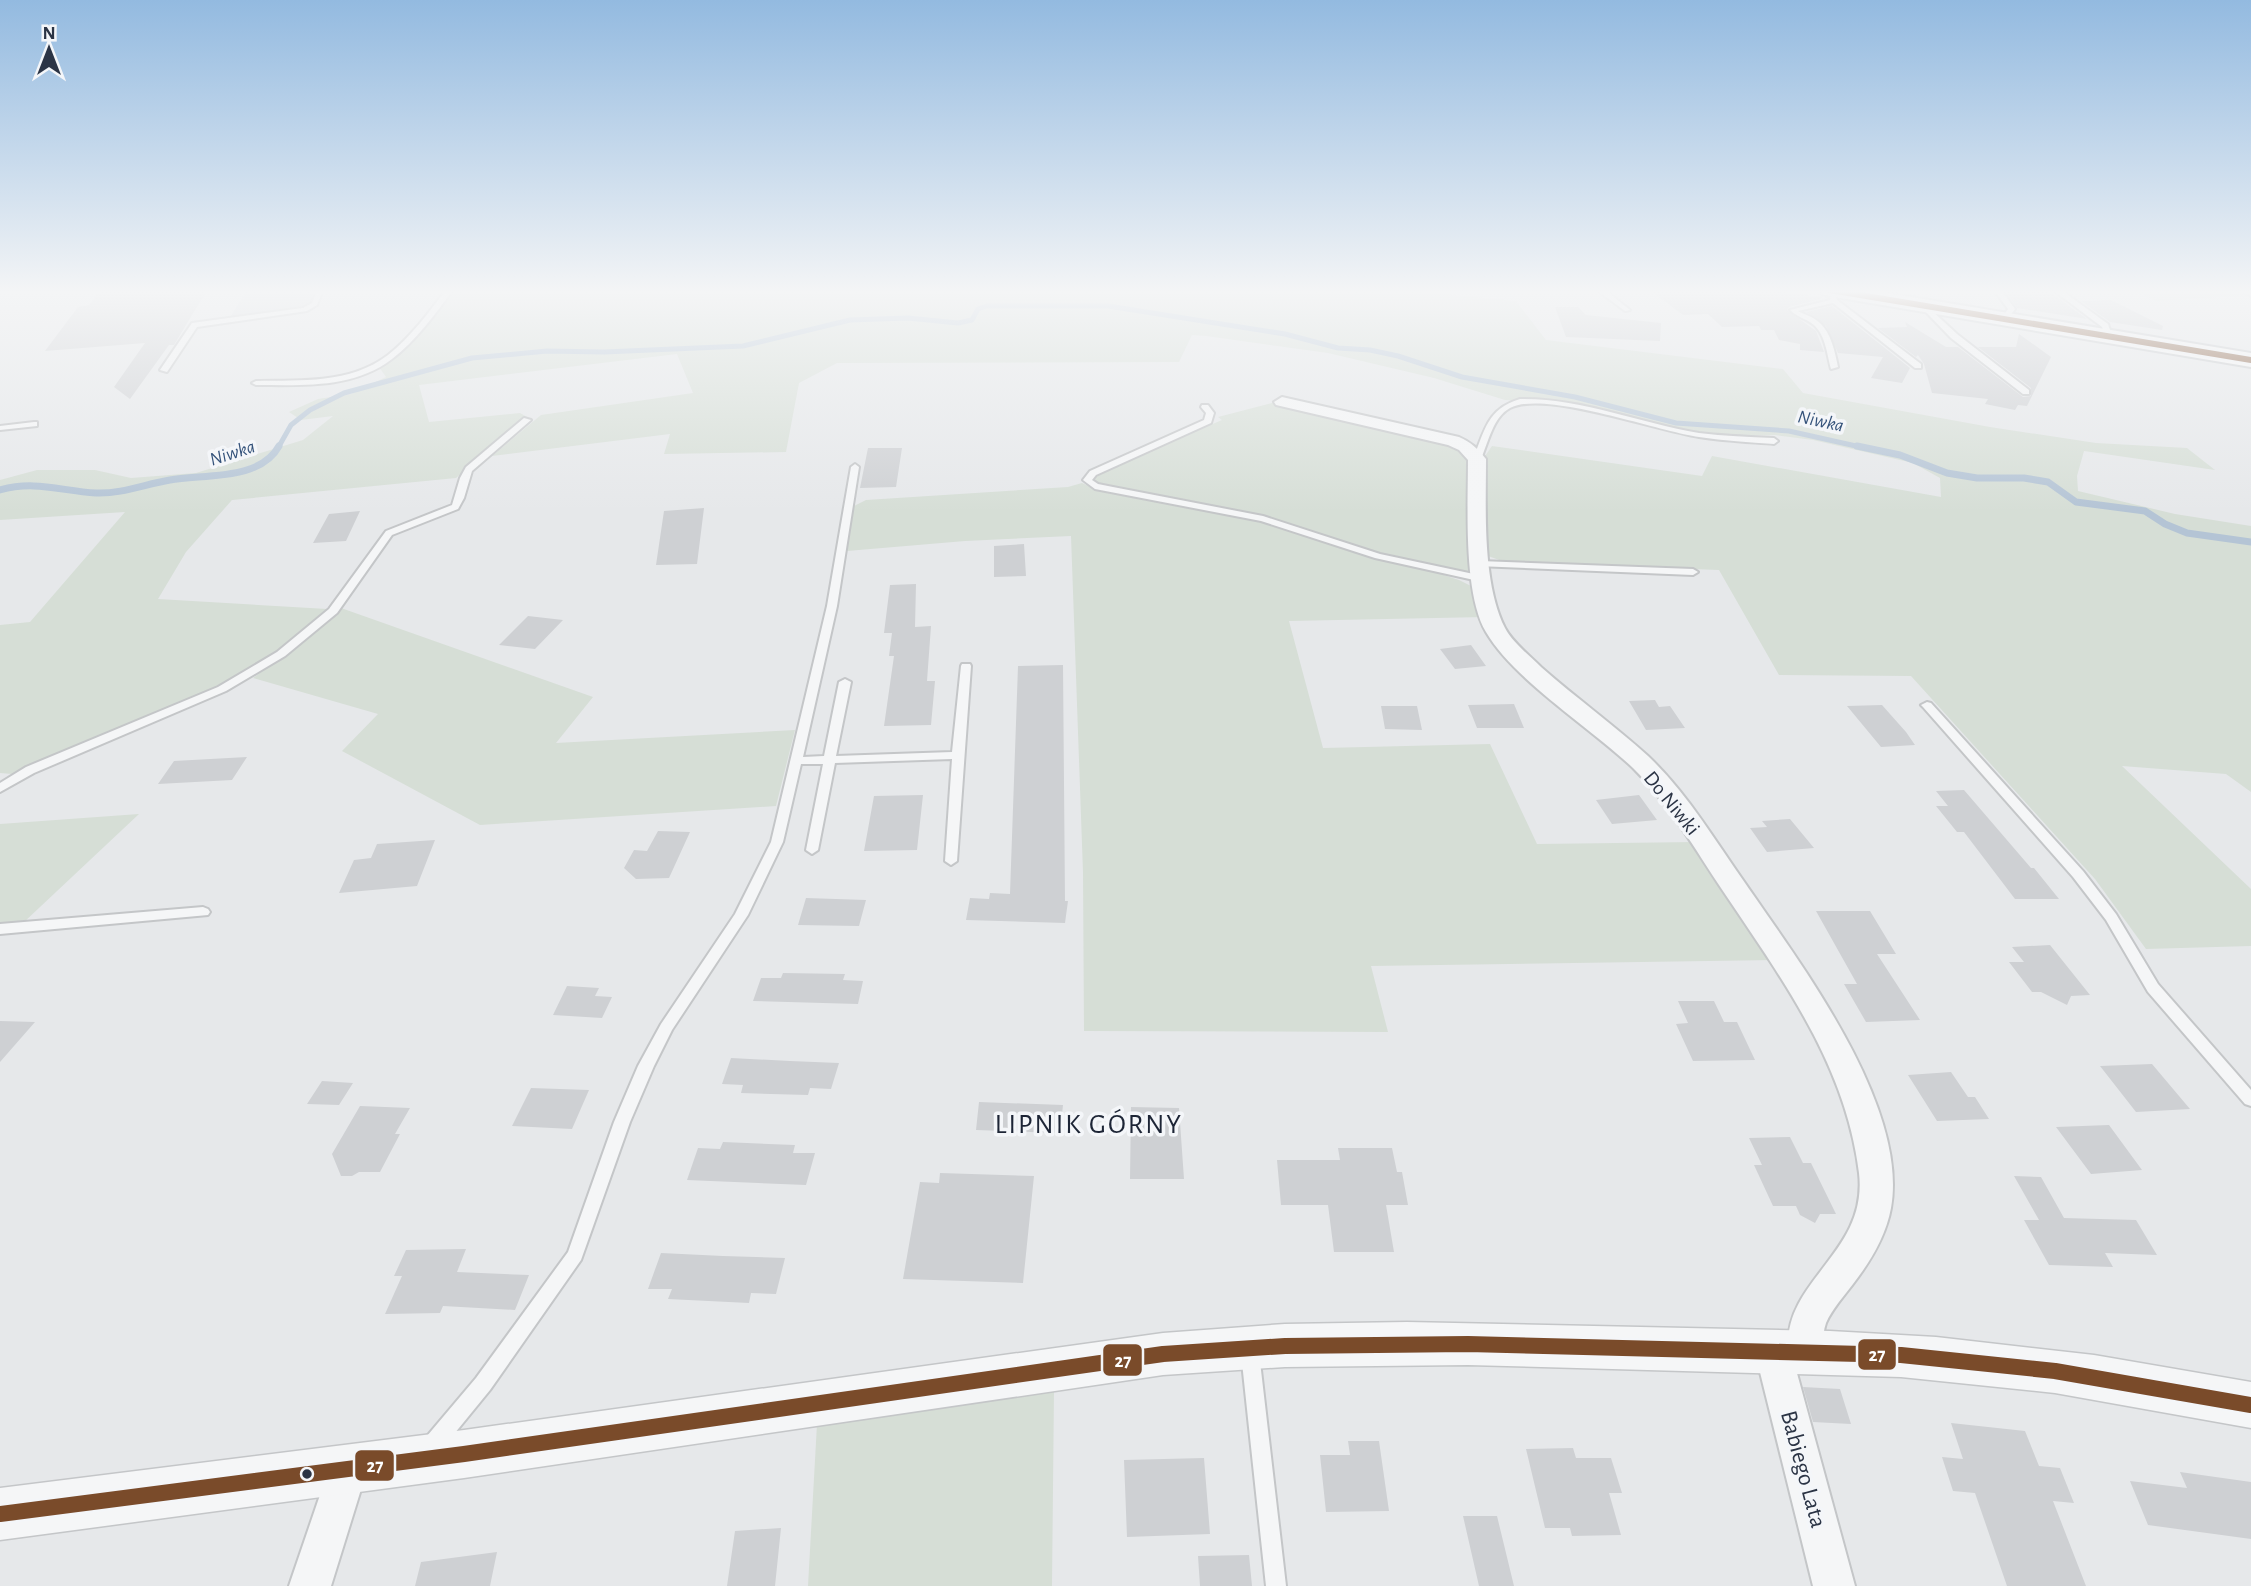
<svg xmlns="http://www.w3.org/2000/svg" width="2251" height="1586" font-family="'Alegreya Sans',sans-serif">
<style>
.built{fill:#d4d7dd}
.green{fill:#d6ded6}
.lines{fill:none;stroke-linecap:round;stroke-linejoin:round}
.stream-far1{stroke:#b4c4d5;stroke-width:5}
.stream{stroke:#b4c4d5;stroke-width:7}
.building{fill:#ced0d3}
.service-casing{stroke:#c4c6c8;stroke-width:4}
.minor-casing{stroke:#c4c6c8;stroke-width:4}
.tertiary-casing{stroke:#c4c6c8;stroke-width:3}
.primary-casing{stroke:#c2c5c8;stroke-width:4}
.service{fill:#f5f6f7;fill-rule:evenodd}
.minor{fill:#f5f6f7;fill-rule:evenodd}
.tertiary{fill:#f5f6f7;fill-rule:evenodd}
.primary{fill:#f8f8f8;fill-rule:evenodd}
.bus-1-far1-casing{stroke:#f4f6f9;stroke-width:10}
.bus-1-casing{stroke:#f4f6f9;stroke-width:21}
.bus-1-far1{stroke:#7a4b2a;stroke-width:6}
.bus-1{stroke:#7a4b2a;stroke-width:16}
.bus-dot{fill:#2b3445;stroke:#f4f6f9;stroke-width:2.5}
.labels{text-anchor:middle;stroke-width:7;stroke-linejoin:round;paint-order:stroke}
.far-water-label{font-size:19px;font-style:italic;fill:#34527a;stroke:#f4f6f9}
.street-label{font-size:21px;fill:#2b3445;stroke:#f4f6f9}
.near-street-label{font-size:24px;fill:#2b3445;stroke:#f4f6f9}
.near-neighbourhood-label{font-size:28px;letter-spacing:2px;fill:#1d2536;stroke:#f4f6f9}
.line-badge{stroke:#f4f6f9;stroke-width:2.5}
.badge-label{font-size:19px;text-anchor:middle;font-weight:bold;fill:#fff}
</style>
<rect width="100%" height="100%" fill="#e6e8ea"/>
<!-- built -->
<path class="built" d="M247,290H315L311,304L305,308L229,319Z"/>
<!-- green -->
<path class="green" d="M480,290H1401L1516,301L1546,340L1783,369L1803,393L1990,427L2096,443L2187,448L2215,470L2084,451L2077,476L2078,491L2175,514L2251,526V792L2226,774L2122,766L2251,889V946L2146,949L2095,879L1911,676L1779,675L1719,570L1505,562L1488,556L1483,459L1492,446L1702,476L1712,456L1941,497L1940,478L1913,463L1813,440L1775,435L1730,436L1696,432L1571,404L1505,400L1434,378L1328,353L1206,336L1192,335L1179,362L837,363L799,383L786,452L664,454L670,434L492,456L541,415L693,393L677,354L419,385L429,422L520,413L527,417L456,478L232,500L186,552L158,599L327,609C284,662 202,693 140,720C97,738 55,756 12,774L0,773V625L30,622L125,512L0,520V480L37,470H95L131,478L196,473L303,440L333,416L301,420L289,412L318,399L351,394L386,377L379,367L416,337L453,292Z
M2135,290H2248L2251,295L2156,301Z
M1276,402L1453,444L1469,455L1476,569L1469,572L1453,571L1359,548L1287,523L1097,484L1094,481L1096,474L1222,420L1218,417Z
M1082,483L1093,488L1265,522L1354,552L1410,564L1459,580L1477,589L1485,617L1289,621L1323,748L1490,744L1537,844L1696,842L1775,960L1371,966L1388,1032L1084,1031L1083,872L1071,536L965,541L847,551L852,507L866,500L1068,487Z
M341,608L593,697L556,743L795,730L776,806L480,825L342,751L378,714L253,678L315,633Z
M139,814L23,923L0,925V824Z
M1054,1390L1052,1586H808L817,1424Z"/>
<g class="lines">
<!-- stream-far1 -->
<path class="stream-far1" d="M278,448L291,425L310,410L344,393L472,358L547,351L604,352L743,346L850,320L908,318L958,323L972,320L978,309L987,306H1108L1285,334L1338,348L1370,350L1398,356L1462,377L1575,397L1676,423L1789,431L1865,448"/>
<!-- stream -->
<path class="stream" d="M1857,446L1900,455L1947,473L1977,478H2024L2048,482L2076,502L2145,511L2165,524L2187,533L2251,542
M0,490C35,480 61,491 96,493C122,494 145,484 170,480C204,474 260,481 279,446"/>
</g>
<!-- building -->
<path class="building" d="M100,290H207L174,345H169L130,399L114,387L145,343L45,351L78,307L89,305Z
M1650,290H1775L1824,298L1789,307L1787,310L1816,331L1824,352L1800,350V344L1779,340L1774,330H1761L1759,326L1722,327L1708,314L1683,315Z
M2004,290H2047L2087,319L2017,308Z
M2111,300L2163,326L2162,330L2110,322L2081,301Z
M1832,306L1910,368L1902,383L1871,378L1883,357L1838,353L1826,326L1806,312Z
M1555,307H1578L1586,315L1661,323L1660,341L1566,337Z
M1905,322L1946,347H1958L2023,397L2031,396V388L1978,347H2016L2019,334L2051,357L2027,406L2018,405L2015,410L1985,404L1988,399L1932,393L1924,364L1918,355L1916,357L1878,328L1907,327Z
M868,448H902L896,487L860,488Z
M704,508L697,564L656,565L664,511Z
M360,511L346,541L313,543L329,514Z
M1024,544L1026,576L994,577V546Z
M916,584L915,627L931,626L927,681H935L931,725L884,726L894,656H889L892,633H884L890,585Z
M528,616L563,620L535,649L499,645Z
M1471,645L1486,666L1455,669L1440,649Z
M1063,665L1065,901H1068L1065,923L966,920L970,898L989,899L990,893L1010,894L1018,666Z
M1655,700L1659,707L1670,706L1685,728L1646,730L1629,701Z
M1514,704L1524,728H1477L1468,705Z
M1882,705L1906,732L1915,745L1881,747L1847,706Z
M1381,706H1417L1422,730L1385,729Z
M247,757L232,780L158,784L174,761Z
M1964,790L2031,868H2034L2059,899H2015L1964,832H1957L1936,806H1948L1936,791Z
M923,795L917,850L864,851L874,796Z
M1639,795L1657,820L1612,824L1596,800Z
M1790,819L1814,848L1767,852L1750,828L1767,827L1762,821Z
M658,831L690,832L669,878L636,879L624,868L634,850L647,851Z
M435,840L417,886L339,893L354,860L371,858L377,844Z
M806,898L866,900L859,926L798,925Z
M1816,911H1870L1896,954H1877L1920,1020L1866,1022L1844,984H1857Z
M2050,945L2090,995L2071,996L2067,1005L2041,992H2032L2009,962H2024L2012,947Z
M783,973L845,974L843,980L863,981L858,1004L753,1001L761,978H781Z
M567,986L599,988L595,996L612,997L602,1018L553,1015Z
M1678,1001H1714L1724,1022H1737L1755,1060L1693,1061L1676,1024L1688,1023Z
M0,1021L35,1022L0,1062Z
M731,1058L790,1061L839,1063L831,1089L810,1088L808,1095L741,1093L743,1085L722,1084Z
M2152,1064L2190,1109L2136,1112L2100,1066Z
M1951,1072L1968,1097H1975L1989,1119L1937,1121L1908,1075Z
M322,1081L353,1083L339,1105L307,1104Z
M531,1088L589,1090L572,1129L512,1126Z
M979,1102L1063,1105L1060,1133L976,1130Z
M360,1106L410,1108L395,1134H400L380,1172H359L352,1176H341L332,1154Z
M1131,1107L1179,1108L1184,1179H1130Z
M2109,1125L2142,1170L2091,1174L2056,1127Z
M1790,1137L1803,1163H1811L1836,1214H1820L1815,1223L1800,1215L1796,1206H1773L1754,1165H1762L1749,1138Z
M723,1142L795,1145L793,1153H815L806,1185L687,1180L698,1148L720,1149Z
M1338,1148H1392L1397,1172H1402L1408,1205H1386L1394,1252H1334L1328,1205H1281L1277,1160H1340Z
M940,1173L1034,1176L1023,1283L903,1279L920,1182L939,1183Z
M2014,1176L2041,1177L2064,1218L2136,1220L2157,1255L2105,1253L2113,1267L2049,1265L2024,1220H2039Z
M466,1249L457,1272L529,1275L515,1310L443,1306L440,1313L385,1314L402,1276H394L406,1250Z
M661,1253L723,1256L785,1258L776,1294L751,1293L749,1303L668,1299L672,1289H648Z
M1803,1387L1840,1389L1851,1424L1813,1422Z
M1951,1423L2025,1431L2039,1466L2060,1468L2074,1503L2053,1501L2086,1586H2007L1975,1493L1953,1491L1942,1457L1963,1459Z
M1348,1441H1379L1389,1511L1326,1512L1320,1455H1350Z
M1573,1448L1576,1458H1611L1622,1493H1609L1621,1535L1572,1536L1570,1528H1545L1526,1449Z
M1204,1458L1210,1534L1127,1537L1124,1460Z
M2180,1472L2251,1482V1539L2148,1525L2130,1481L2187,1488Z
M1463,1516H1497L1514,1586H1479Z
M781,1528L775,1586H727L735,1531Z
M497,1552L490,1586H415L421,1562Z
M1249,1555L1252,1586H1200L1198,1556Z"/>
<g class="lines">
<defs>
<path id="service" d="M317,290H323L317,305L307,311L197,327L167,372L160,370L192,323L303,308L312,303Z
M446,290H453C435,314 416,341 392,359C353,389 302,385 256,385L252,383L256,381C301,380 350,384 388,355C411,337 428,313 446,290Z
M1597,290H1605L1630,310L1625,311Z
M1994,290H2001L2015,309L2007,320L2001,319L2008,309Z
M2053,290H2061L2108,324L2113,339H2107L2102,327Z
M2248,291L2251,292V296L2245,293Z
M1831,294H1835L1837,300L1921,364V368H1915L1833,303L1798,311C1805,315 1814,317 1820,323C1831,333 1835,352 1838,367L1831,369C1827,355 1826,336 1814,325C1807,319 1797,317 1790,310L1830,300Z
M1924,305H1928L1930,309L1957,334L2029,390V394H2023L1951,338L1925,311Z
M1520,399C1582,398 1639,423 1699,433C1724,436 1749,437 1774,438L1778,441L1774,444C1749,442 1724,441 1699,437C1657,431 1545,390 1510,408C1493,417 1488,443 1481,459L1474,461L1473,459C1485,430 1487,409 1520,399Z
M1202,405H1208L1214,413L1211,423L1096,475L1092,480L1098,484L1113,487L1263,516L1380,554L1483,576L1488,579L1483,582L1375,558L1261,521L1095,489L1083,480L1090,471L1204,420L1206,413L1201,407Z
M524,418L531,420L472,471L464,498L458,509L392,535L337,613L285,656L226,691L34,773L0,792V783L26,767L218,687L277,652L329,609L386,531L452,505L460,478L466,467Z
M34,422H37V426L0,430V426Z
M855,464L859,467L837,606L803,757L824,756L839,682L845,679L851,682L836,756L952,752L961,666L962,664H970L971,666L957,861L951,865L945,861L952,759L835,763L818,850L812,854L806,850L823,764H801L783,842L748,915L672,1030L654,1066L630,1122L581,1260L490,1390L441,1450L434,1452L427,1450L424,1443L427,1436L476,1378L568,1252L614,1122L638,1066L661,1024L735,914L771,842L827,606L851,467Z
M1480,561L1693,569L1698,572L1693,575L1477,566V562Z
M1927,702L1931,703L2083,871L2116,914L2158,984L2251,1090V1106L2245,1104L2148,992L2106,920L2073,877L1923,707L1921,705Z
M203,907L208,909L210,912L208,915L0,934V924Z
M1250,1345L1257,1347L1259,1353L1286,1586H1266L1241,1353L1243,1347Z"/>
<path id="minor" d="M1282,397L1459,437C1471,442 1478,449 1486,459C1486,509 1482,583 1505,628C1513,643 1529,655 1541,667C1576,698 1614,725 1648,756C1687,793 1714,839 1745,883C1800,963 1909,1106 1891,1208C1886,1236 1870,1262 1853,1284C1844,1296 1832,1309 1826,1323C1821,1337 1825,1351 1819,1365L1806,1370L1795,1366L1855,1586H1813L1755,1352L1760,1340L1773,1335L1786,1340L1788,1344C1788,1278 1868,1251 1859,1173C1846,1065 1782,979 1723,891C1695,849 1669,804 1633,768C1591,728 1514,680 1486,632C1463,593 1468,506 1468,460L1459,450L1448,445L1276,405L1274,402Z
M347,1451L361,1457L367,1470L331,1586H289L333,1457Z"/>
<path id="tertiary" d="M1407,1322L1830,1331L1936,1337L2094,1355L2251,1382V1428L2055,1393L1901,1377L1468,1365L1285,1367L1163,1375L464,1478L0,1540V1488L464,1430L1163,1333L1285,1324Z"/>
<path id="primary" d="M1819,290H1869L2251,353V367L1829,296L1822,294Z"/>
</defs>
<!-- service casing -->
<use href="#service" class="service-casing"/>
<!-- minor casing -->
<use href="#minor" class="minor-casing"/>
<!-- tertiary casing -->
<use href="#tertiary" class="tertiary-casing"/>
<!-- primary casing -->
<use href="#primary" class="primary-casing"/>
<!-- service -->
<use href="#service" class="service"/>
<!-- minor -->
<use href="#minor" class="minor"/>
<!-- tertiary -->
<use href="#tertiary" class="tertiary"/>
<!-- primary -->
<use href="#primary" class="primary"/>
<defs>
<path id="bus-1-far1" d="M1830,290L2251,360"/>
<path id="bus-1" d="M0,1514L464,1454L1163,1354L1285,1346L1468,1344L1901,1355L2055,1371L2251,1405"/>
</defs>
<!-- bus-1-far1 casing -->
<use href="#bus-1-far1" class="bus-1-far1-casing"/>
<!-- bus-1 casing -->
<use href="#bus-1" class="bus-1-casing"/>
<!-- bus-1-far1 -->
<use href="#bus-1-far1" class="bus-1-far1"/>
<!-- bus-1 -->
<use href="#bus-1" class="bus-1"/>
</g>
<!-- sky -->
<linearGradient id="sky" x2="0" y2="1"><stop stop-color="#93bae0"/><stop offset="0.57" stop-color="#f4f5f6"/><stop offset="1" stop-color="#f4f5f6" stop-opacity="0"/></linearGradient>
<rect width="2251" height="512" fill="url(#sky)"/>
<!-- markers -->
<circle class="bus-dot" cx="307" cy="1474" r="6"/>
<g class="labels">
<!-- far-water labels -->
<g class="far-water-label">
<text transform="translate(1821 420) rotate(12)" y="7">Niwka</text>
<text transform="translate(232 452) rotate(-18)" y="7">Niwka</text>
</g>
<!-- street labels -->
<g class="street-label">
<text transform="translate(1672 803) rotate(51)" y="7">Do Niwki</text>
</g>
<!-- near-street labels -->
<g class="near-street-label">
<text transform="translate(1804 1469) rotate(75)" y="8">Babiego Lata</text>
</g>
<!-- near-neighbourhood labels -->
<g class="near-neighbourhood-label">
<text x="1089" y="1133">LIPNIK GÓRNY</text>
</g>
</g>
<g class="line-badge">
<rect x="1857" y="1338" width="40" height="33" rx="7" fill="#7a4b2a"/>
<rect x="1102" y="1343" width="41" height="34" rx="7" fill="#7a4b2a"/>
<rect x="354" y="1449" width="41" height="33" rx="7" fill="#7a4b2a"/>
</g>
<g class="badge-label">
<text x="1877" y="1361">27</text>
<text x="1123" y="1367">27</text>
<text x="375" y="1472">27</text>
</g>
<!-- north arrow -->
<g transform="translate(49 49)" stroke="#f4f6f9" stroke-width="5" paint-order="stroke">
<path d="M0-5L12 26L0 18L-12 26Z" fill="#2b3445"/>
<text y="-10" font-size="19" font-weight="bold" text-anchor="middle" fill="#2b3445">N</text>
</g>
</svg>
